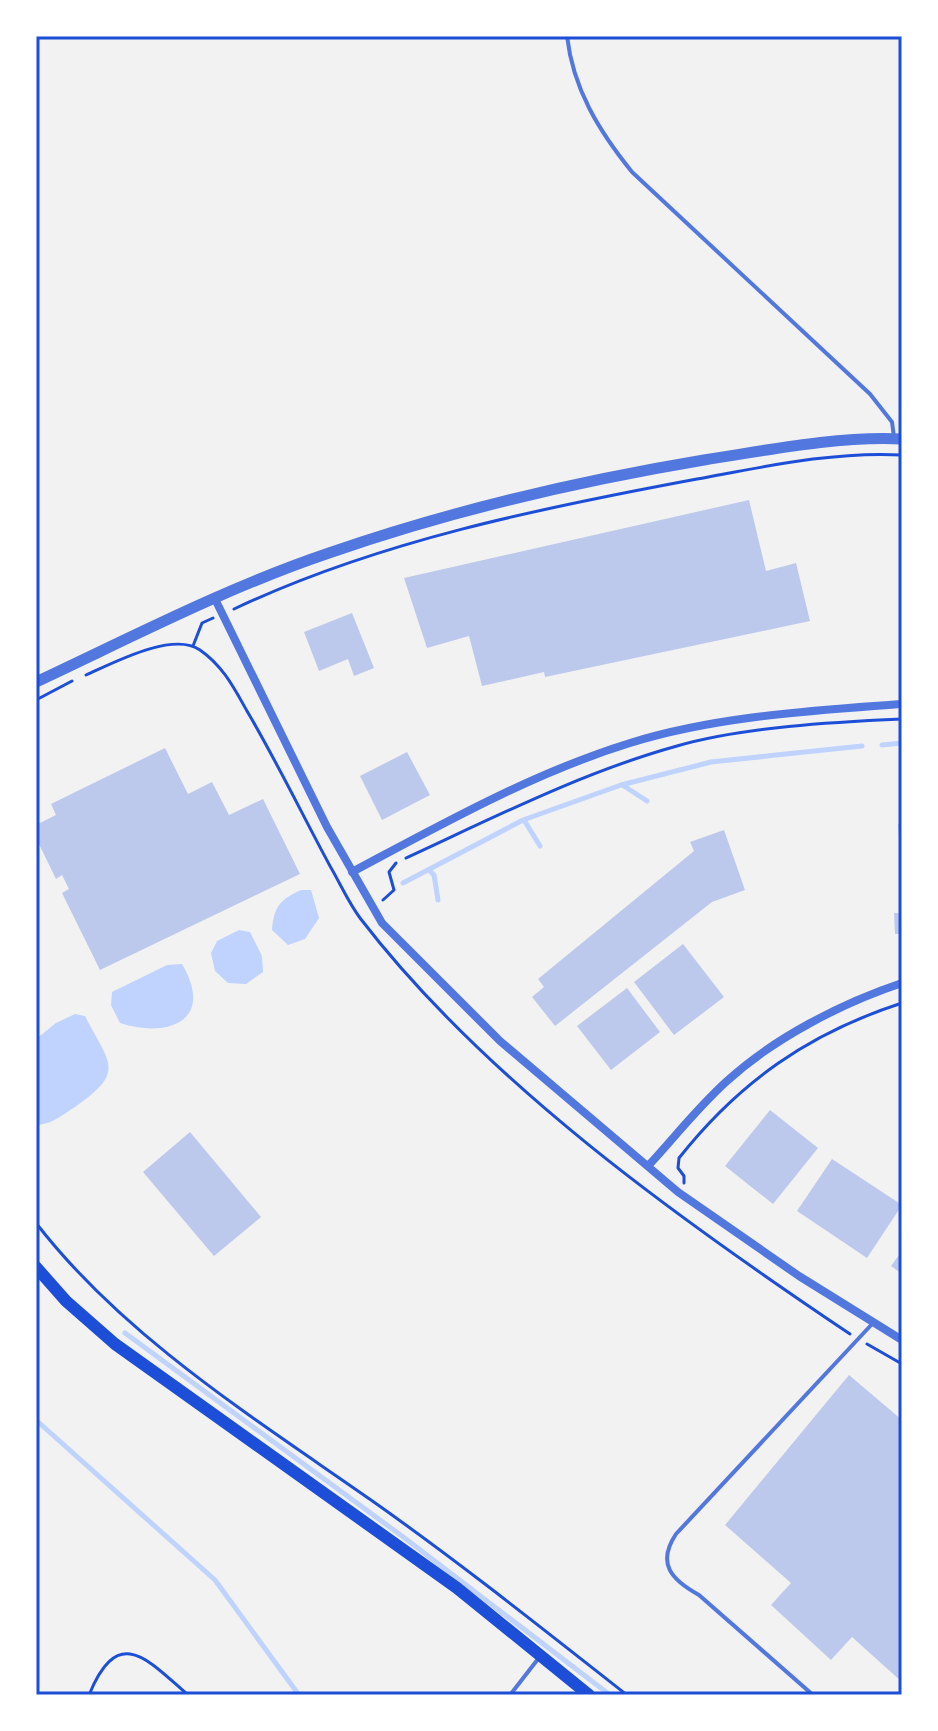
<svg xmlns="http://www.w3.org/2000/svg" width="938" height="1731" font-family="'Source Serif 4',serif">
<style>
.water{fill:#bfd3fe}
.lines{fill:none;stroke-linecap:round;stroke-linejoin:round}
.stream{stroke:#bfd3fe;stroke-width:5}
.building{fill:#bdc9ec}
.path{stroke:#1d4ed8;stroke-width:3}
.service{stroke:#5277de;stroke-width:4}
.minor{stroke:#5277de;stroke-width:8}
.tertiary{stroke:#5277de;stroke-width:11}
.secondary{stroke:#1d4ed8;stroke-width:12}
.neatline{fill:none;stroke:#1d4ed8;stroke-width:3}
</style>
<rect width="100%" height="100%" fill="#f2f2f2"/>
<!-- water -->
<path class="water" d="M301,890H311L319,918L305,939L288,945L272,930C274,906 280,900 301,890Z
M239,930L250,932L262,956L263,972L246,984L228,983L215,971L211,953L217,941Z
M182,964C215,1020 169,1039 120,1023L111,1005L112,992L167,965Z
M75,1014L85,1016C110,1065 126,1071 75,1107C62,1115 51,1125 36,1125V1039L56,1023Z"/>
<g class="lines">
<!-- stream -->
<path class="stream" d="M882,745L902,743
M624,786L647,801
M524,820L540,846
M430,871L434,875L438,900
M403,883L523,820L621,785L711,762L862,746
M125,1333L406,1539L610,1695
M36,1420L215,1580L299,1695"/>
</g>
<!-- building -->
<path class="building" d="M749,500L766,571L796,563L810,621L545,677L544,672L482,686L469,636L427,648L404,578Z
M352,613L374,668L354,676L348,659L319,671L304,632Z
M165,748L188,794L212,782L229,815L263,799L300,874L100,970L62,893L69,889L62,875L56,879L36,838V825L56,815L51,804Z
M407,752L430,795L382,820L360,776Z
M898,824H902V854H900Z
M724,830L745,890L712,902L555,1026L532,997L544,987L538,979L694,851L690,842Z
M894,913H902V934H895Z
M683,944L724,997L674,1035L634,982Z
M627,988L660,1032L611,1070L577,1026Z
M770,1110L818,1148L773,1204L725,1166Z
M190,1132L261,1217L214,1256L143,1172Z
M832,1159L902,1205L867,1258L797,1211Z
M902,1251V1274L891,1266Z
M849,1375L902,1420V1682L852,1637L831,1660L771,1605L791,1583L725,1525Z"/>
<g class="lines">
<!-- path -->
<path class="path" d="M234,609C378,541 541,508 697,479C763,467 834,451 902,455
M193,646L202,623L213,618
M86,675C113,663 173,631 200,650C223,666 234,688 247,711C277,762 302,814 330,866C340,883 348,902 360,918C485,1081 680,1220 850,1334
M36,700L72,681
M406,858C495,817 583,772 677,746C743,727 834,722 902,719
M383,900L394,890L389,872L396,863
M684,1183V1176L678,1168L679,1158C739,1082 809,1033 902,1003
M36,1223C124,1337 254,1418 371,1500C459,1562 543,1629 627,1695
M867,1344L902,1364
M89,1695C118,1624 147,1659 188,1695"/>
<!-- service -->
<path class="service" d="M567,36C573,89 599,131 632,172L870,394L892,422L894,437
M510,1695L538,1659
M813,1695L699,1595C672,1580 656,1564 676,1534L873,1323"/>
<!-- minor -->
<path class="minor" d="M215,599L327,827L382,923L500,1041L678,1192L799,1276L902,1340
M352,872C442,824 533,773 630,743C717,716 811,711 902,704
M648,1166C674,1138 698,1107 727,1081C774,1038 842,1003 902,983"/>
<!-- tertiary -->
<path class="tertiary" d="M36,682C132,637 228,587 329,553C450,511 578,481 704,460C769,450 836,436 902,439"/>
<!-- secondary -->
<path class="secondary" d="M36,1267L66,1301L115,1344L457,1588L589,1695"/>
</g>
<!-- border -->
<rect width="938" height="1731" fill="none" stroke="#ffffff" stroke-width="76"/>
<rect x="38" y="38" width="862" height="1655" class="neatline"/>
</svg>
